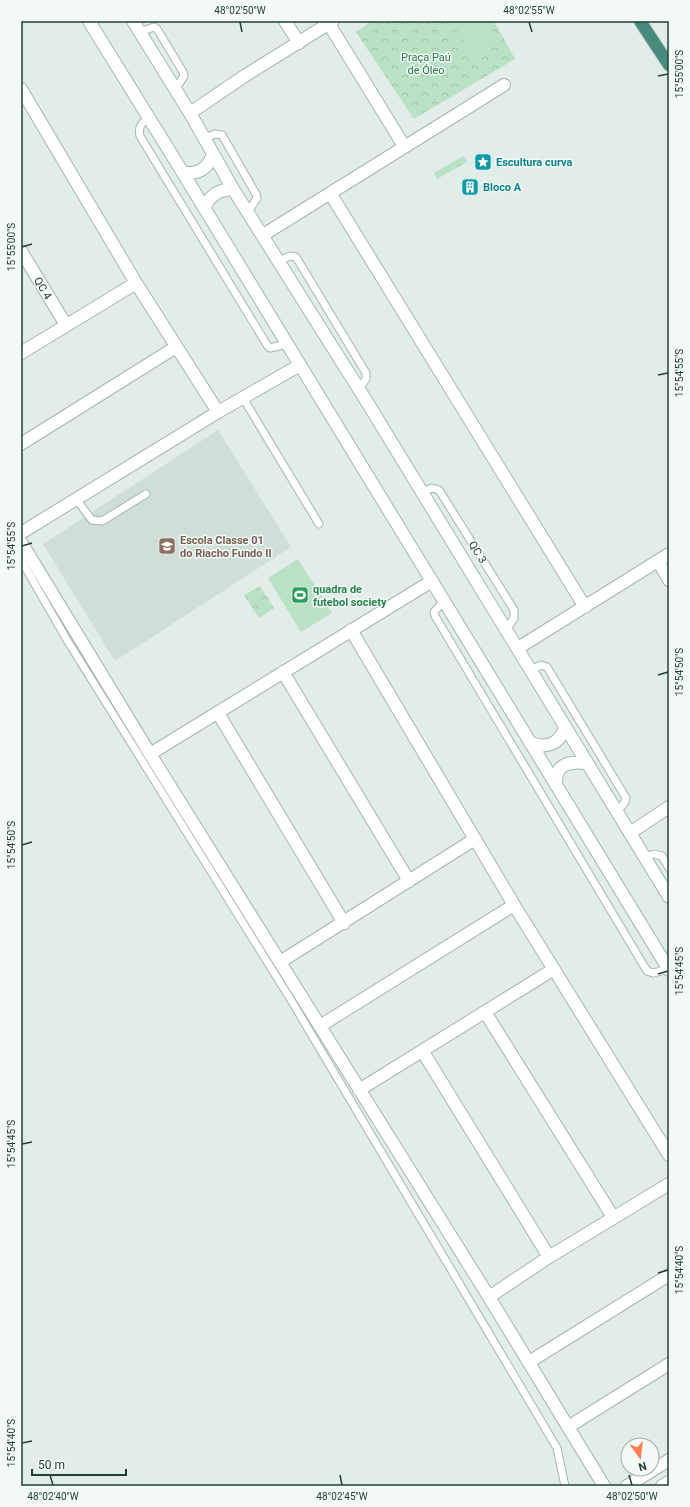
<svg xmlns="http://www.w3.org/2000/svg" width="690" height="1507" font-family="Roboto,sans-serif">
<style>
.built{fill:#d0ded8}
.grass{fill:url(#grass-tufts)}
.forest{fill:url(#forest-crowns)}
.garden{fill:#b9e1c4}
.lines{fill:none;stroke-linecap:round;stroke-linejoin:round}
.service-casing{stroke:#a4b6b0;stroke-width:9}
.minor-casing{stroke:#a4b6b0;stroke-width:14}
.tertiary-casing{stroke:#a4b6b0;stroke-width:14}
.secondary-casing{stroke:#9fbab1;stroke-width:14}
.trunk-casing{stroke:#c1cac7;stroke-width:14}
.service{stroke:#fff;stroke-width:7}
.minor{stroke:#fff;stroke-width:12}
.tertiary{stroke:#fff;stroke-width:12}
.secondary{stroke:#fff;stroke-width:12}
.trunk{stroke:#468b7c;stroke-width:12}
.ticks{fill:none;stroke:#204038;stroke-width:1.5}
.labels{text-anchor:middle;stroke-width:3;stroke-linejoin:round;paint-order:stroke}
.park-label{font-size:11px;fill:#267b49;stroke:#f3faf6}
.culture-label{font-size:11px;font-weight:bold;fill:#0d838f;stroke:#f3faf6;text-anchor:start}
.street-label{font-size:11px;fill:#204038;stroke:#f3faf6}
.education-label{font-size:11px;font-weight:bold;fill:#785e54;stroke:#f3faf6;text-anchor:start}
.leisure-label{font-size:11px;font-weight:bold;fill:#27864d;stroke:#f3faf6;text-anchor:start}
.neatline{fill:none;stroke:#204038;stroke-width:1.5}
.ticks-label{font-size:10px;text-anchor:middle;fill:#204038}
</style>
<defs>
<pattern id="grass-tufts" width="24" height="20" patternUnits="userSpaceOnUse"><rect width="24" height="20" fill="#b9e1c4"/><path d="M3 7l-1-3M5 7V3M7 7l1-3M15 17l-1-3M17 17v-4M19 17l1-3" fill="none" stroke="#9fc2a9"/></pattern>
<pattern id="forest-crowns" width="20" height="18" patternUnits="userSpaceOnUse"><rect width="20" height="18" fill="#b9e1c4"/><path d="M2 6a3 3 0 1 1 6 0M12 15a3 3 0 1 1 6 0" fill="none" stroke="#9fc2a9"/></pattern>
</defs>
<rect width="100%" height="100%" fill="#e2ede9"/>
<!-- built -->
<path class="built" d="M218,430L291,547L115,661L43,544Z"/>
<!-- grass -->
<path class="grass" d="M463,156L467,162L437,179L434,173Z"/>
<!-- forest -->
<path class="forest" d="M372,21H494L515,59L414,119L356,32Z
M260,586L274,608L259,618L244,595Z"/>
<!-- garden -->
<path class="garden" d="M451,21H486L498,39L472,55Z
M298,559L332,613L301,632L268,578Z"/>
<g class="lines">
<defs>
<path id="service" d="M139,32L154,27L157,29L183,72L184,76L175,90
M148,118C141,124 138,127 140,136L267,345L270,348L287,344
M205,138L215,134L222,135L256,194L257,198L248,212
M279,261L290,256L296,257L366,373V379L359,389
M243,398L319,524
M422,492L432,488L439,490L514,610V618L507,629
M76,499L92,520L102,521L107,518L146,494
M21,560L67,640L291,1000L557,1448L565,1486
M444,601L434,612L435,616L647,971L653,973L669,969
M531,670L541,665L547,667L626,798L625,802L617,812
M644,857L654,854L662,856L669,868"/>
<path id="minor" d="M285,21L299,43
M329,24L404,146
M21,89L136,283L218,412
M190,113L246,75L333,21
M330,193L585,607
M263,235L504,85
M21,251L66,325
M21,353L136,283
M21,444L176,347
M21,533L218,412L300,365
M658,561L669,580
M351,630L514,905L669,1155
M518,648L669,554
M283,672L409,881
M218,713L344,923
M150,754L432,581
M630,833L669,807
M280,962L475,839
M485,1012L613,1217
M320,1026L514,905
M423,1052L549,1257
M359,1090L554,969
M489,1297L549,1257L669,1184
M529,1362L669,1275
M568,1427L669,1364"/>
<path id="tertiary" d="M21,542L150,754L489,1297L604,1486
M627,1486L669,1460
M662,1486L669,1482"/>
<path id="secondary" d="M89,21L183,173L669,970
M133,21L190,113L233,189L367,402L669,897
M183,173C199,174 208,169 213,154
M204,208C211,194 219,190 233,189
M530,743C547,749 560,744 565,727
M556,782C556,763 571,761 587,763"/>
<path id="trunk" d="M640,21L669,65"/>
</defs>
<!-- service casing -->
<use href="#service" class="service-casing"/>
<!-- minor casing -->
<use href="#minor" class="minor-casing"/>
<!-- tertiary casing -->
<use href="#tertiary" class="tertiary-casing"/>
<!-- secondary casing -->
<use href="#secondary" class="secondary-casing"/>
<!-- trunk casing -->
<use href="#trunk" class="trunk-casing"/>
<!-- service -->
<use href="#service" class="service"/>
<!-- minor -->
<use href="#minor" class="minor"/>
<!-- tertiary -->
<use href="#tertiary" class="tertiary"/>
<!-- secondary -->
<use href="#secondary" class="secondary"/>
<!-- trunk -->
<use href="#trunk" class="trunk"/>
</g>
<!-- ticks -->
<path class="ticks" d="M240,22L242,32M529,22L532,32M658,76L668,74M22,247L32,244M658,375L668,373M22,546L32,543M658,675L668,672M22,845L32,842M658,974L668,971M22,1144L32,1142M658,1273L668,1270M22,1443L32,1441M50,1475L53,1485M340,1475L342,1485M629,1475L632,1485"/>
<!-- icons -->
<defs>
<symbol id="sight-square" viewBox="-11 -11 22 22"><rect x="-9" y="-9" width="18" height="18" rx="4" fill="#0f9aa8" stroke="#f3faf6"/><path d="M0-6L1.8-2.2L6-1.7L2.9 1.2L3.7 5.4L0 3.3L-3.7 5.4L-2.9 1.2L-6-1.7L-1.8-2.2Z" fill="#fff"/></symbol>
<symbol id="building-square" viewBox="-11 -11 22 22"><rect x="-9" y="-9" width="18" height="18" rx="4" fill="#0f9aa8" stroke="#f3faf6"/><path d="M-4-6H4V6H1V3H-1V6H-4ZM-2.5-4.3h1.7v1.8h-1.7ZM.8-4.3h1.7v1.8H.8ZM-2.5-1h1.7V.8h-1.7ZM.8-1h1.7V.8H.8Z" fill="#fff"/></symbol>
<symbol id="school-square" viewBox="-11 -11 22 22"><rect x="-9" y="-9" width="18" height="18" rx="4" fill="#8d6e63" stroke="#f3faf6"/><path d="M0-5L7-2L0 1L-7-2ZM-4 1L0 2.5L4 1V4Q0 6-4 4Z" fill="#fff"/></symbol>
<symbol id="stadium-square" viewBox="-11 -11 22 22"><rect x="-9" y="-9" width="18" height="18" rx="4" fill="#2e9e5b" stroke="#f3faf6"/><path d="M0-5a6.5 5 0 1 0 0 10a6.5 5 0 1 0 0-10ZM-3.5-1.8h7v3.6h-7Z" fill="#fff"/></symbol>
</defs>
<g fill-rule="evenodd">
<use href="#sight-square" x="473" y="152" width="20" height="20"/>
<use href="#building-square" x="460" y="177" width="20" height="20"/>
<use href="#school-square" x="157" y="536" width="20" height="20"/>
<use href="#stadium-square" x="290" y="585" width="20" height="20"/>
</g>
<g class="labels">
<!-- park labels -->
<g class="park-label">
<text x="426" y="61">Praça Paú<tspan x="426" dy="13">de Óleo</tspan></text>
</g>
<!-- culture labels -->
<g class="culture-label">
<text x="496" y="166">Escultura curva</text>
<text x="483" y="191">Bloco A</text>
</g>
<!-- street labels -->
<g class="street-label">
<text transform="translate(43 288) rotate(59)" y="4">QC 4</text>
<text transform="translate(478 552) rotate(58)" y="4">QC 3</text>
</g>
<!-- education labels -->
<g class="education-label">
<text x="180" y="544">Escola Classe 01<tspan x="180" dy="13">do Riacho Fundo II</tspan></text>
</g>
<!-- leisure labels -->
<g class="leisure-label">
<text x="313" y="593">quadra de<tspan x="313" dy="13">futebol society</tspan></text>
</g>
</g>
<!-- border -->
<rect width="690" height="1507" fill="none" stroke="#f3faf6" stroke-width="44"/>
<!-- north arrow -->
<g transform="translate(640 1457) rotate(165)"><circle r="19" fill="#f3faf6" stroke="#9fb0aa"/>
<path d="M0-3L7 15L0 10L-7 15Z" fill="#ff7e4f"/>
<text y="-6" font-size="11" font-weight="bold" text-anchor="middle" fill="#204038">N</text>
</g>
<!-- scale -->
<path d="M32 1469v6h94v-6" fill="none" stroke="#204038" stroke-width="2"/>
<text x="38" y="1469" font-size="12" fill="#204038" stroke="#f3faf6" stroke-width="3" paint-order="stroke">50 m</text>
<rect x="22" y="22" width="646" height="1463" class="neatline"/>
<g class="ticks-label">
<text x="240" y="14">48°02'50"W</text>
<text x="529" y="14">48°02'55"W</text>
<text transform="translate(679 74) rotate(-90)" y="4">15°55'00"S</text>
<text transform="translate(11 247) rotate(-90)" y="4">15°55'00"S</text>
<text transform="translate(679 373) rotate(-90)" y="4">15°54'55"S</text>
<text transform="translate(11 546) rotate(-90)" y="4">15°54'55"S</text>
<text transform="translate(679 672) rotate(-90)" y="4">15°54'50"S</text>
<text transform="translate(11 845) rotate(-90)" y="4">15°54'50"S</text>
<text transform="translate(679 971) rotate(-90)" y="4">15°54'45"S</text>
<text transform="translate(11 1144) rotate(-90)" y="4">15°54'45"S</text>
<text transform="translate(679 1270) rotate(-90)" y="4">15°54'40"S</text>
<text transform="translate(11 1443) rotate(-90)" y="4">15°54'40"S</text>
<text x="53" y="1500">48°02'40"W</text>
<text x="342" y="1500">48°02'45"W</text>
<text x="632" y="1500">48°02'50"W</text>
</g>
</svg>
